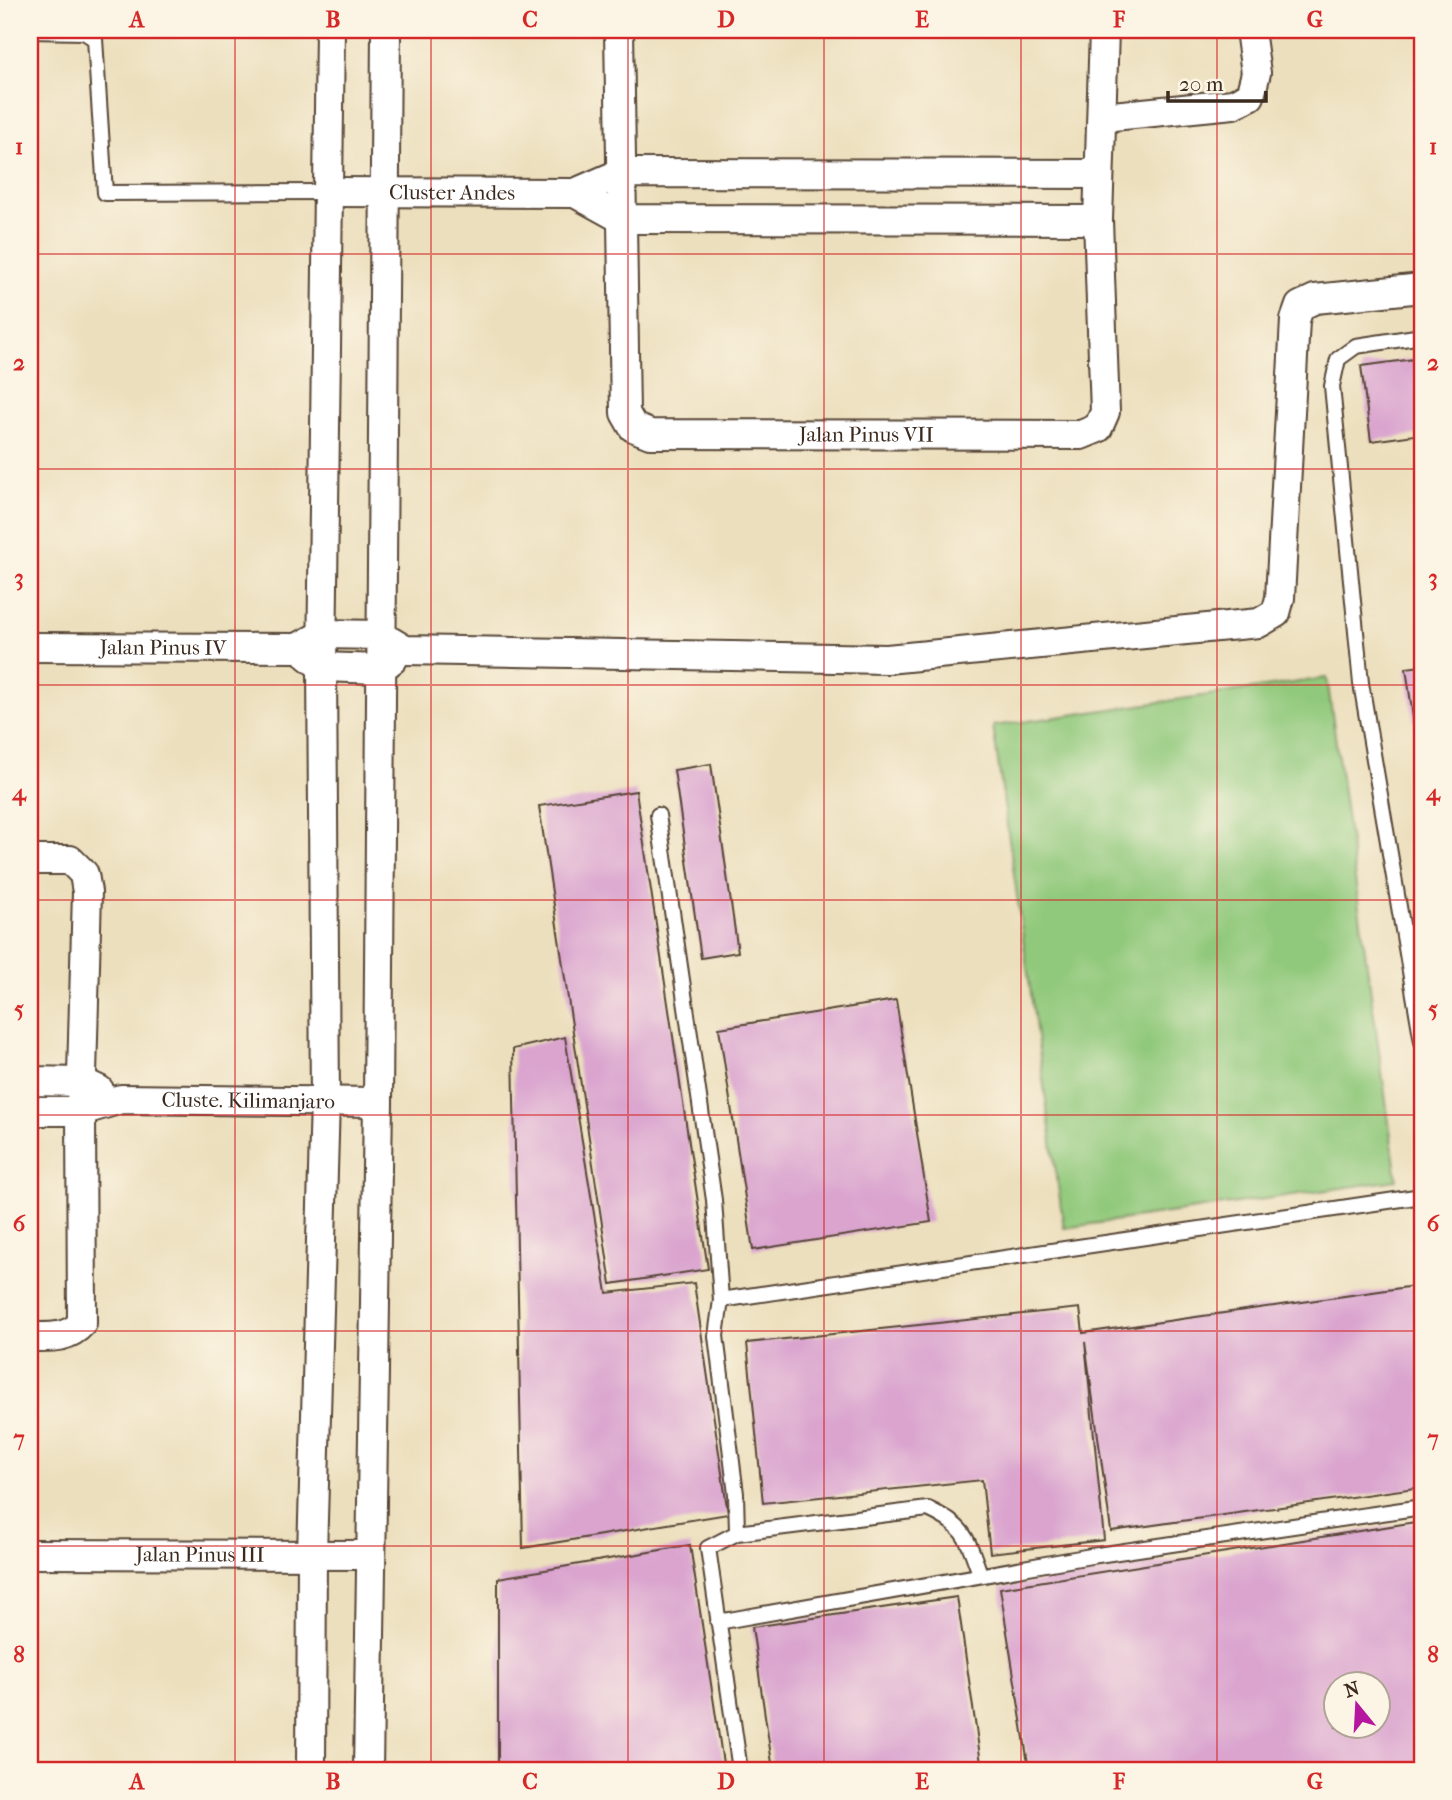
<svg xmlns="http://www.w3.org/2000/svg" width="1452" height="1800" font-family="'IM FELL French Canon',serif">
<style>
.green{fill:#91c97b;stroke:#667a4c;stroke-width:2}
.building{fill:#daa4cf;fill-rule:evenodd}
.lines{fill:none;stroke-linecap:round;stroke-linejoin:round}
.service-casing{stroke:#564536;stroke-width:18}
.minor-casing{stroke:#564536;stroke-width:32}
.service{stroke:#fff;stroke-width:14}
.minor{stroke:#fff;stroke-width:28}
.grid{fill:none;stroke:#d62828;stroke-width:2;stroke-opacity:0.55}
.labels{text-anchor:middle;stroke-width:5;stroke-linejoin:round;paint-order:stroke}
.street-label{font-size:21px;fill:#3b2a1e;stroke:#fcf5e5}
.neatline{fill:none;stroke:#d62828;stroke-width:2.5}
.grid-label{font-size:23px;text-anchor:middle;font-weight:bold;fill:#d62828}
</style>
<rect width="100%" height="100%" fill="#fcf5e5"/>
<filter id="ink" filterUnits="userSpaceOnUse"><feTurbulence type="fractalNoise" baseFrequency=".0143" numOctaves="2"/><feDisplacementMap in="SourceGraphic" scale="14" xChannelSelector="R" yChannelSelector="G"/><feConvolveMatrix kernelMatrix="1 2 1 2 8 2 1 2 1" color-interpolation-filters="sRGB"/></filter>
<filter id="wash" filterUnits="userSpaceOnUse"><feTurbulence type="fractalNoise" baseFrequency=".00686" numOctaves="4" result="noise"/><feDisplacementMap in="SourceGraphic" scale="28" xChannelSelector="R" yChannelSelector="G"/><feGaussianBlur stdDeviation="1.57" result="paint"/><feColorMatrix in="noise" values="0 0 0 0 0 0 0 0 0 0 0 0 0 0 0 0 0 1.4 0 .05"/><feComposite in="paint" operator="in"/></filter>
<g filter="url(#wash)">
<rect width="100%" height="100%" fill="#ecdfbd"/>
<!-- green -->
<path class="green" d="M1327,678L1397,1180L1064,1228L993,726Z"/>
<g id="blocks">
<!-- building -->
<path class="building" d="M1422,358V434L1371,441L1361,366Z
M1422,666V773L1421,774L1406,668Z
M711,764L738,952L701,958L674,770Z
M636,791L708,1269L611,1284L539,806Z
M896,1000L931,1222L753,1250L719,1028Z
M565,1037L607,1293L694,1283L728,1514L523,1548L513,1049Z
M1422,1285V1487L1111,1531L1085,1342L1104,1540L990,1553L982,1480L763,1503L747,1343L1080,1308L1083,1333Z
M1422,1521V1770H1029L1000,1588ZM1336,1685H1378V1727H1336Z
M690,1545L724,1770H498V1578Z
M957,1597L982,1770H773L752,1627Z"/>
</g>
</g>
<g filter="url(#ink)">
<use href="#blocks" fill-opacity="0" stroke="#564536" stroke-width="2"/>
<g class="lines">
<defs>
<path id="service" d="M30,31L84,32L95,39L105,193L328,192
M1422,336L1356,346L1338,359L1332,386L1361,683L1422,1042
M658,815L714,1200L721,1300L716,1336L736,1494L737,1533L708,1548L740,1770
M721,1300L1422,1196
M737,1533L928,1509C965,1526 967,1537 980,1574
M718,1622L1091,1556L1422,1507"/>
<g id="minor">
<path id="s1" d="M619,30L625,413L633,427L650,434L1081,435L1098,428L1105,412L1098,220L1104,30"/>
<path d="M1103,117L1233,104L1250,96L1256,73L1250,30"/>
<path id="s2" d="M328,192L575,193L621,173L1099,174"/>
<path d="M575,193L622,219L1098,220"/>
<path id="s3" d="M30,647L297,648L323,634L380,635L405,650L887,659L1259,623L1276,613L1280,598L1295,320L1300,306L1315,299L1422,288"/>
<path d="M308,656L322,667L380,669L393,659"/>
<path d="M30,860H70L84,874L87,892L81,1111L82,1323C68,1339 50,1337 30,1337"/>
<path d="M30,1081L82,1082L99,1090"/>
<path id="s4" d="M30,1111H81L121,1099L378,1102"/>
<path id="s5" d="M30,1554L370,1555"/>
<path d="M311,1770L312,1554L325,1101L322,667L330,30"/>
<path d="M368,1770L378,1102L386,30"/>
</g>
</defs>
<!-- service casing -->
<use href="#service" class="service-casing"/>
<!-- minor casing -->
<use href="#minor" class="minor-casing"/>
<!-- service -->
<use href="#service" class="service"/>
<!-- minor -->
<use href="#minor" class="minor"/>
</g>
</g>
<!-- grid -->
<path class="grid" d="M235,30V1770M431,30V1770M628,30V1770M824,30V1770M1021,30V1770M1217,30V1770M30,254H1422M30,469H1422M30,685H1422M30,900H1422M30,1115H1422M30,1331H1422M30,1546H1422"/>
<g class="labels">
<!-- street labels -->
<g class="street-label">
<text dy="7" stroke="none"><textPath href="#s2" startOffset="124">Cluster Andes</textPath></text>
<text dy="7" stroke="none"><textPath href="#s1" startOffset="634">Jalan Pinus VII</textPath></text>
<text dy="7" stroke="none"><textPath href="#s3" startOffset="133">Jalan Pinus IV</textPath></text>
<text dy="7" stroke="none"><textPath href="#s4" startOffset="220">Cluste. Kilimanjaro</textPath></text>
<text dy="7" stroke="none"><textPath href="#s5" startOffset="170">Jalan Pinus III</textPath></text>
</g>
</g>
<!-- margin -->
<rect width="1452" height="1800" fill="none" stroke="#fcf5e5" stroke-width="77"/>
<!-- north arrow -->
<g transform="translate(1357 1705) rotate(342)"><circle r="33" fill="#fcf5e5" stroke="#afa495" stroke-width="2"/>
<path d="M0-5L12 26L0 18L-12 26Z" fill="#b5179e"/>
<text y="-10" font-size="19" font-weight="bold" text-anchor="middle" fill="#3b2a1e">N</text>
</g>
<!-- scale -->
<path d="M1168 91v10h98v-10" fill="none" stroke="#3b2a1e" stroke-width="3.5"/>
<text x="1179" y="91" font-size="21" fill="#3b2a1e" stroke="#fcf5e5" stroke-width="5" paint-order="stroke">20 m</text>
<rect x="38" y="38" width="1376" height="1724" class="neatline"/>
<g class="grid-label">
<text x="137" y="27">A</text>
<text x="333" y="27">B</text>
<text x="530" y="27">C</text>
<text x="726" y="27">D</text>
<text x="922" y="27">E</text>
<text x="1119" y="27">F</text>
<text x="1315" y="27">G</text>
<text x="19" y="154">1</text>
<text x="1433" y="154">1</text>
<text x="19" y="370">2</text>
<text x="1433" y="370">2</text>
<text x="19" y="585">3</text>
<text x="1433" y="585">3</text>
<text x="19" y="800">4</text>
<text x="1433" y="800">4</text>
<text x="19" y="1016">5</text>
<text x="1433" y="1016">5</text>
<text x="19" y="1231">6</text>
<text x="1433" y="1231">6</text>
<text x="19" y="1446">7</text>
<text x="1433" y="1446">7</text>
<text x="19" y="1662">8</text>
<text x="1433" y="1662">8</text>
<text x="137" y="1789">A</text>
<text x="333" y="1789">B</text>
<text x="530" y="1789">C</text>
<text x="726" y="1789">D</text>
<text x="922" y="1789">E</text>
<text x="1119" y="1789">F</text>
<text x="1315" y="1789">G</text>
</g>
</svg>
